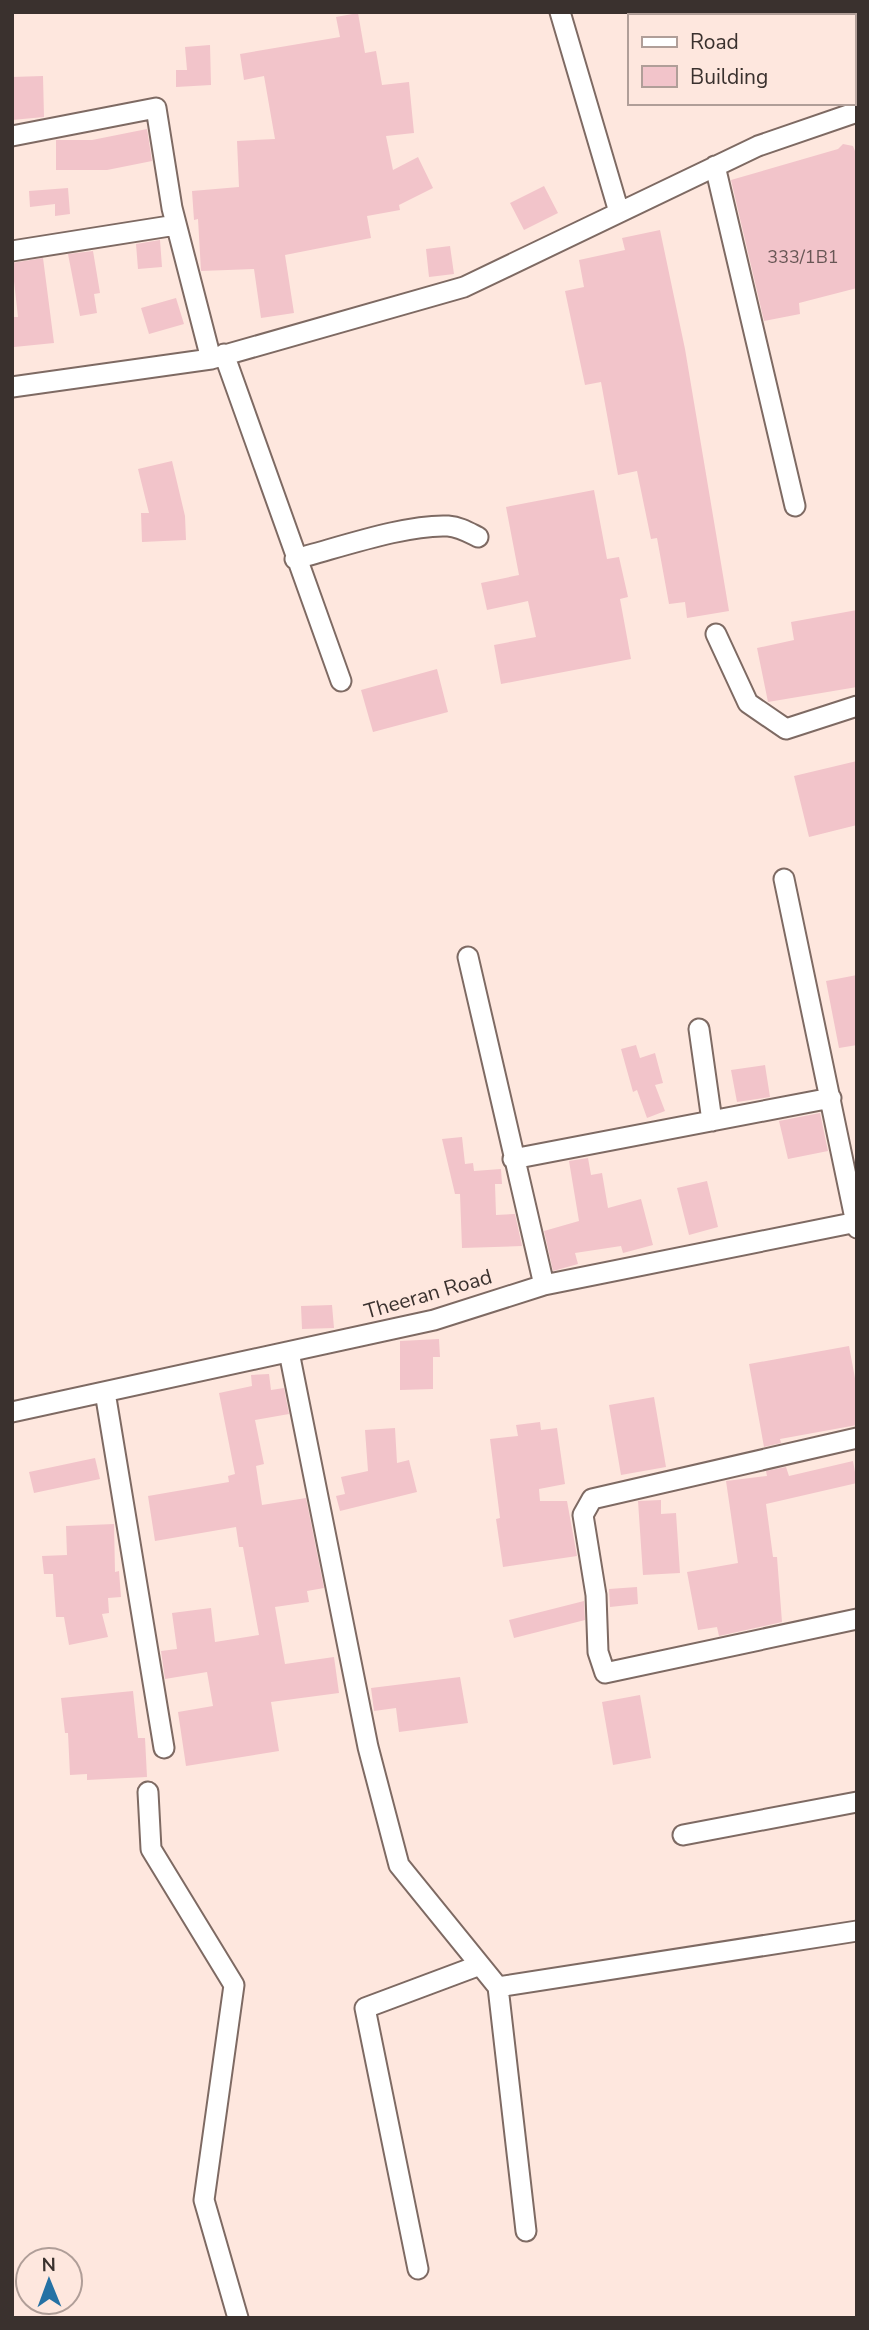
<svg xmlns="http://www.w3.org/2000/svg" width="869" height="2330" font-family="'Nunito Sans',sans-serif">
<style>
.building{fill:#f2c4ca}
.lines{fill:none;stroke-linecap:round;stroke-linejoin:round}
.minor-casing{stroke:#7e6a63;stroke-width:23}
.minor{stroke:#fff;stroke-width:19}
.labels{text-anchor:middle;stroke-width:5;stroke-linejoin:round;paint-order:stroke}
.number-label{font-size:18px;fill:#685655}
.street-label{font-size:21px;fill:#3a312e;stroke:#fee7de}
</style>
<rect width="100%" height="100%" fill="#fee7de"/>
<!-- building -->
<path class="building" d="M358,13L365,53L376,51L382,85L409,82L414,133L386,136L393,170L418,157L433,188L399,205L400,210L367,216L371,238L285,255L294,313L261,318L254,269L201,271L198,219L194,220L192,191L239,187L237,141L275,139L264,76L244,80L240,54L340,37L336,17Z
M210,45L211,85L176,87V70H187L185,47Z
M43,76L44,117L12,120V77Z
M147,129L152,161L107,170H56V140H92Z
M843,144L853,146L857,156V288L799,303L800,314L764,321L731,180L838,149Z
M544,186L558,213L524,230L510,203Z
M68,188L70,214L55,216V204L30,207L29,191Z
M660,230L685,349L729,611L687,618L685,602L669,604L657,538L651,539L637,471L618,475L601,382L585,385L565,291L584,287L579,260L625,250L622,238Z
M160,240L162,267L138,269L136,244Z
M450,246L454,274L429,277L426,249Z
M93,251L100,293L94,294L97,313L80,316L68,254Z
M43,258L54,343L14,347L12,317H18L12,263Z
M176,298L184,324L149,334L141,308Z
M172,461L185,516L186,540L142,542L141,513H149L138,469Z
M594,490L607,559L619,557L628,597L620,599L631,659L501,684L494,645L536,637L528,601L487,610L481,583L519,575L506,507Z
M857,610V687L768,702L757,648L794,640L791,622Z
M437,669L448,712L373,732L361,690Z
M857,761V825L809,837L794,776Z
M857,975V1045L839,1048L826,981Z
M636,1045L640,1058L655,1053L663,1083L655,1085L665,1111L647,1118L637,1090L633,1092L621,1049Z
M765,1065L770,1097L737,1102L731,1070Z
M820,1113L828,1151L788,1159L779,1121Z
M462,1137L465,1164L473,1163L474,1171L501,1169L502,1184H495L496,1215L515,1214L522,1246L462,1248L460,1194H455L442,1139Z
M588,1158L591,1175L602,1173L608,1208L641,1199L653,1245L623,1253L621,1246L575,1253L578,1264L553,1271L544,1231L579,1221L569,1161Z
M707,1181L718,1227L689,1235L677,1188Z
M332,1305L334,1328L302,1329L301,1306Z
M439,1339L440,1357H433V1389L400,1390V1341Z
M849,1346L857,1389V1425L780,1439L781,1443L764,1447L749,1364Z
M269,1374L271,1390L284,1388L289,1414L255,1420L264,1464L256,1466L262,1505L306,1498L324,1588L307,1591L309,1602L275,1607L285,1664L334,1657L339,1693L271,1702L279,1751L186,1766L178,1712L213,1706L207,1672L165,1679L161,1651L177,1649L172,1613L211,1608L215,1642L259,1635L243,1547H239L236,1527L155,1541L148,1496L229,1482L228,1476L235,1474L219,1393L252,1386L251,1375Z
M654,1397L666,1467L621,1475L609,1405Z
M540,1422L541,1430L557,1428L565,1484L539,1489L540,1501H567L577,1556L503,1567L496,1519L500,1518L490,1439L518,1436L516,1425Z
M395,1428L397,1463L409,1460L417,1492L340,1511L336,1496L345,1494L341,1477L368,1471L365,1430Z
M95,1458L100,1479L34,1493L29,1472Z
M853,1461L857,1483L766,1504L773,1557H777L782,1622L719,1636L717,1627L698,1630L687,1572L738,1563L726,1481L767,1476L766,1471L786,1467L789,1476Z
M661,1500V1514L676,1513L680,1573L643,1575L638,1501Z
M114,1524L115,1572L119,1571L121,1597L108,1598L109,1613L102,1614L108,1637L69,1645L64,1617H56L53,1574H44L42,1556L67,1555L66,1526Z
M637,1587L638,1604L610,1607L609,1589Z
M584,1601L585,1620L514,1638L509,1620Z
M460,1677L468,1723L399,1732L396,1708L374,1711L371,1688Z
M133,1691L138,1738H145L147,1777L87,1780V1774L70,1775L68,1733H65L61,1698Z
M640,1695L651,1758L613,1765L602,1702Z"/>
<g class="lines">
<defs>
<path id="minor" d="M560,12L619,212
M12,136L156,108L172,208L211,359
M715,166L795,506
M12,251L176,225
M224,354L341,681
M12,387L211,359L464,287L758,146L857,112
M295,559C338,548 406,524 448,526C460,527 468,532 478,537
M716,634L748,703L786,729L857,706
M784,879L857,1228
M468,957L544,1285
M699,1029L712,1121
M513,1159L831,1098
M289,1352L368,1747L399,1865L498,1987L857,1931
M105,1392L164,1748
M12,1412L434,1320L544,1285L857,1222
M857,1438L592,1499L583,1515L596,1595L598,1652L605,1673L857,1619
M148,1792L151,1849L234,1985L204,2200L238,2318
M683,1835L857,1802
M498,1987L526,2231
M418,2269L365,2008L480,1965"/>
</defs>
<!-- minor casing -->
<use href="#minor" class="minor-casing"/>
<!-- minor -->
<use href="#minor" class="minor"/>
</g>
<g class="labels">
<!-- number labels -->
<g class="number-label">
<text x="803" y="263">333/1B1</text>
</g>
<!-- street labels -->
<g class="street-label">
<text transform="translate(428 1294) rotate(-16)" y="7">Theeran Road</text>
</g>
</g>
<!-- border -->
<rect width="869" height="2330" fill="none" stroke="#3a312e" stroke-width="28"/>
<!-- legend -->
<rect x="628" y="14" width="228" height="91" fill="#fee7de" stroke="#b09e98" stroke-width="2"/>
<rect x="642" y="37" width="35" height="10" fill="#ffffff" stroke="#b09e98" stroke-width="2"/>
<text x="690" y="49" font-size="21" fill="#3a312e">Road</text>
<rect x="642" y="66" width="35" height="21" fill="#f2c4ca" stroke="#b09e98" stroke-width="2"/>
<text x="690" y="84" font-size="21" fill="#3a312e">Building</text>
<!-- north arrow -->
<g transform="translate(49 2281) rotate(359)"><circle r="33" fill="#fee7de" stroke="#b09e98" stroke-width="2"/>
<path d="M0-5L12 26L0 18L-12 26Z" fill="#2571a4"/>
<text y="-10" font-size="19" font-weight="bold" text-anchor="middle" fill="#3a312e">N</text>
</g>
</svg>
